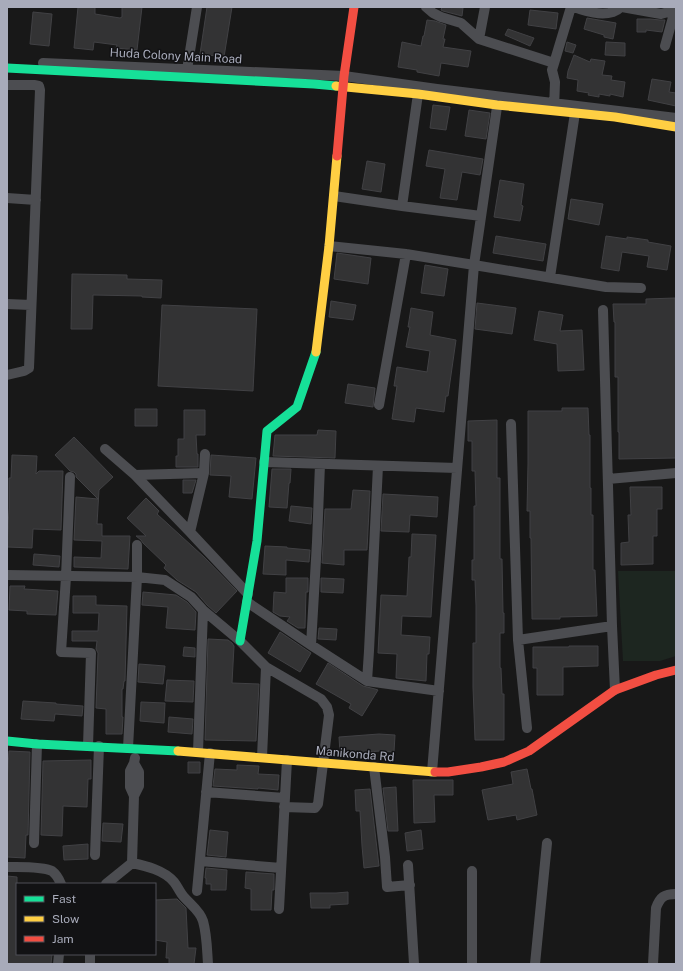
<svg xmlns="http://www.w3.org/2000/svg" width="683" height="971" font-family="'Public Sans',sans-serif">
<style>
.green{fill:#1d2620}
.building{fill:#333334;stroke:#414144}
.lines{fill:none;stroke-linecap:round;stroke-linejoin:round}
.street{stroke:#4c4d51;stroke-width:10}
.fast{stroke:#16e098;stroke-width:9}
.slow{stroke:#ffcf43;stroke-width:9}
.jam{stroke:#f24e42;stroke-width:9}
.labels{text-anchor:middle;stroke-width:3;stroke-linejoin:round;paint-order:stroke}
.street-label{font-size:12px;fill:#a8abba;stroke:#121214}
</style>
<rect width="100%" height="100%" fill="#181818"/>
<!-- green -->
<path class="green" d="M618,571H676V656L660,661H623Z"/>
<!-- building -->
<path class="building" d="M78,7H95V14L120,18L122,17V7H142L137,50L116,48L117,45L94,42L93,50L74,48Z
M207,7H232L224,57L200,54Z
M442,7L463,8L462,16L443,11L441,10Z
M530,10L558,13L556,29L528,25Z
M33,12L52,14L49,46L30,44Z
M587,18L616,23L613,39L604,37V35L584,29Z
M637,19H650L660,20H665L662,32L646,30V32H637Z
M427,20L435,21L446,25L443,39H445L443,47L471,51L468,67L441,63L439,76L417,72V70L398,67L402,42L421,46L423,36H424Z
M508,29L534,38L530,46L505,35Z
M567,42L576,45L573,53L565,51Z
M606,42L625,43V56L605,55Z
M574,55L590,62L591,59L605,61L602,75L612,76L611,80L625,82L623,97L610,94V96L599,94V97L588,95L589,93L577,91L578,80L567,78L568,71Z
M652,79L671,82L669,92L676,93V106L648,100Z
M433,105L450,107L446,130L430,128Z
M469,110L490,113L486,139L465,136Z
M429,150L483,159L480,175L462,172L457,200L440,198L445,169L426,166Z
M367,161L385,164L381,192L362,189Z
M500,180L524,184L521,205L523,206L520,221L494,217Z
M571,199L603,204L599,225L568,219Z
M496,236L546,244L543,261L493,253Z
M606,236L627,239V237L648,240V242L671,246L667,270L647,267L649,256L622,252L619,271L601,268Z
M337,253L371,258L368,284L334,279Z
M425,265L448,269L444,296L421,293Z
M72,274L127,275V279L162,280L161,298L142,297V296L93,295L92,329H71Z
M675,298L676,458L619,459V432H618V377H615V322H614L613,304H646V299Z
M331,301L356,305L353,320L329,317Z
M477,303L516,308L512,334L475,329Z
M162,305L257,309L253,391L158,386Z
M411,308L433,312L430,335L456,340L448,396H446L444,412L416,408L414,422L392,419L397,386H394L397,367L427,372L430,351L406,347L410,327H408Z
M539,311L563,315L560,331L582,330L584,370L558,371L557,344L534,340Z
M348,384L375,388L373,407L345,403Z
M562,408H588L589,435H590V488H591V515H593V570H595L597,616L560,617V619H532L531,538H530V511H527L528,463V411H562Z
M135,409H157V426H135Z
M184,410H205V435H196L197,454H198V467H176V456H178V439H184Z
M497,420V478H500V559H502L503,613H504V633H500V668H501L502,694H504V740H475L473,687V643H476V606L475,580H472V560H474V506H476L475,471H472V441H468V421Z
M318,430L336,431L335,458L273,456L275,435H317Z
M74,437L113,477L99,490L97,524H102V536H130L128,569L74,567V557L101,558L102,541L74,540L76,497L98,499L76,477V474L74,472L70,471L55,455Z
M12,455L37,456L36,474L39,471H63L61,530L33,529L32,548L7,547L9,508V478H11Z
M211,455L256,458L252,499L229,497L231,476L210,475Z
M272,469H291L290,483H289L287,508L269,507Z
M183,480H196L192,493H183Z
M630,487H662V509H657V536H653V564L621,565V543L629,542L628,515H631Z
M353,490L370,491L367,550H344V565L322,563L325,509H351Z
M383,494L438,497L437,517L410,515L409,532L381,531Z
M146,498L159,511L157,514L204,557L237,591L216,613L207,605L196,592L177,580L164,568L166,565L143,543L141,540L136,536H146L127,518Z
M291,506L312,508L311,524L289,521Z
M412,534L436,535L431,617L402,616L401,635L430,637L429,654H427L426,681L396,678L397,654L378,653L381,595L407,596L409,557H411Z
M265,546L287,547V548L310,550L309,562L286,560V575L263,574Z
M34,554L60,556L59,567L33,565Z
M286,578H308V592H306L305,628H298L287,621L290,617L280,616L273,612L274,592L286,593Z
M321,578L344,579L343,593L321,592Z
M10,586H25L24,589L58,591L56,615L27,614V611L9,610Z
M143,592L176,595L187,602L196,612L195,630L166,628L168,607L142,605Z
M73,596H96V605L127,606L125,681H124L123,689H122V717H123L122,734H106V709L96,708L98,653L96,649L97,641H72V631H98L99,613H73Z
M319,628L337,629L336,640L318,639Z
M280,632L311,653L300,672L268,653Z
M208,639L228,640L232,643L234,646L232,683L259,684L256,741L205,740Z
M569,646H598V666L563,667V695H537V668H533V647H569Z
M184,647L195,648V657L183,656Z
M328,663L363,686L375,689L378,690L362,716L349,708L351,704L316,684Z
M139,664L165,666L163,684L138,682Z
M167,680L194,681L193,702L165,701Z
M23,701L56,703V704L83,706L82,716L55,714L54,721L21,719Z
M141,702L165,703L164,723L140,721Z
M169,717L193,719L192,734L168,732Z
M379,734L395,735L394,752L380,751L355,753V752L340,753L339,737Z
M9,751L30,752L28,835H26L25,858L7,857V782Z
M91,760V779H88L87,807L63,806L62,836L41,835L43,761Z
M188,762H200V773H188Z
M237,765L259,766L258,774L279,775L278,790L258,788V789L213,786L215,769L237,770Z
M527,769L531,789H532L537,815L517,820L516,815L488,820L482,790L513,784L511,772Z
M413,780H453V795H434L435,822L414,823Z
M396,787L398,831H388L383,788Z
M370,789L379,866L364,868L362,846L360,811H356L355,790Z
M103,823L123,824L121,842L102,841Z
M210,830L228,832L226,857L207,855Z
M421,830L423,849L407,851L405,833Z
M88,844V859L64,860L63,846Z
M206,868L227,870L226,890H211V884H206V878H205Z
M246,872L274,874V890H272L271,910H251V889L245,888Z
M7,876L17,877V954H52L51,964H7Z
M348,892V904L330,905V908H311L310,893H336Z
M177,899L186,908L188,948H196L194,964H169V958H166L167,942L155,940V900Z"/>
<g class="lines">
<!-- street -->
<path class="street" d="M426,7L433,13L441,17L461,23L479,39L554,63
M574,7C586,11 600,16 613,12C616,11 619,9 621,7
M622,7L661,14L675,10V7
M479,39L485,7
M665,46L675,10H676
M43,63L344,76L437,89L676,118
M187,70L197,7
M7,85H34L39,86L40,90L29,368L24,371L7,375
M498,100L474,265L606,287L641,288
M554,109L555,82L552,70L571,7
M334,196L402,206L481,216
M7,198L36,200
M402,206L418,94
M329,246L406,254L474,265L432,772
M550,277L575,113
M7,304L31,305
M603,310L612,626L615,690
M379,405L406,254
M511,424L518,640L527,728
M105,449L135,475L190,532
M205,454L204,473L190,532L248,594
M264,462L457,468
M135,475L204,473
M70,477L66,577L61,652L91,653L88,746
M608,479L676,473
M7,575L137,577L165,580L191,597L203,610L240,641L266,667L321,699L327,707L329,715L318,804L315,808L284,807
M247,602L311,645L367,681L439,691
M518,640L612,626
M311,645L317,542L320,464
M367,681L369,651L378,466
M128,748L137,577V545
M198,752L203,610
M262,757L266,667
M374,767L385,857L387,887L410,885
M206,792L285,798
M134,796L130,787V771L134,763L135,758
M34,843L37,744
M95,855L99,746
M200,861L281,868
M132,863C146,866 164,870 174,882C178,887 180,893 184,897C191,905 200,911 203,921C207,935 207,950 208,964
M132,863L134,796L139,786V772L134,763
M408,865L414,964
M7,867C19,867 42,866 52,871C56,874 59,879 61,884
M106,884L132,863
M197,891L210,753
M279,909L287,760
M58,964L59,954
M90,964V954
M472,964V871
M535,964L547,843
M653,964L656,908C660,897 664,894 676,894"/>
<!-- fast -->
<path class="fast" d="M7,68L314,84L336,86
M240,641L257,541L267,431L297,407L316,352
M7,741L37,744L178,751"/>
<!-- slow -->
<path class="slow" d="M336,86L418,94L497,105L615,117L676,127
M316,352L329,246L337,156
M178,751L435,772"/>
<!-- jam -->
<path class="jam" d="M337,156L344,76L354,7
M435,772H448L481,767L504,762L529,751L615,690L656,675L676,670"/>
</g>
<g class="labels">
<!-- street labels -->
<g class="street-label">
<text transform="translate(176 56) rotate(3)" y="4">Huda Colony Main Road</text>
<text transform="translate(355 754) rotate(5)" y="4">Manikonda Rd</text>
</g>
</g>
<!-- border -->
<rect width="683" height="971" fill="none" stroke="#a8abba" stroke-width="16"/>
<!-- legend -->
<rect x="16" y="883" width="140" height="72" fill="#121214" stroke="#4e4f56"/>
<rect x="24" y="896" width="20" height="6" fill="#16e098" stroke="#4e4f56"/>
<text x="52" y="903" font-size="12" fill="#a8abba">Fast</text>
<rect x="24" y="916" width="20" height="6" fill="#ffcf43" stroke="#4e4f56"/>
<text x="52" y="923" font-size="12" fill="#a8abba">Slow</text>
<rect x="24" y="936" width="20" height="6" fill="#f24e42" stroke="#4e4f56"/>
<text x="52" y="943" font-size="12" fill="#a8abba">Jam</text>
</svg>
